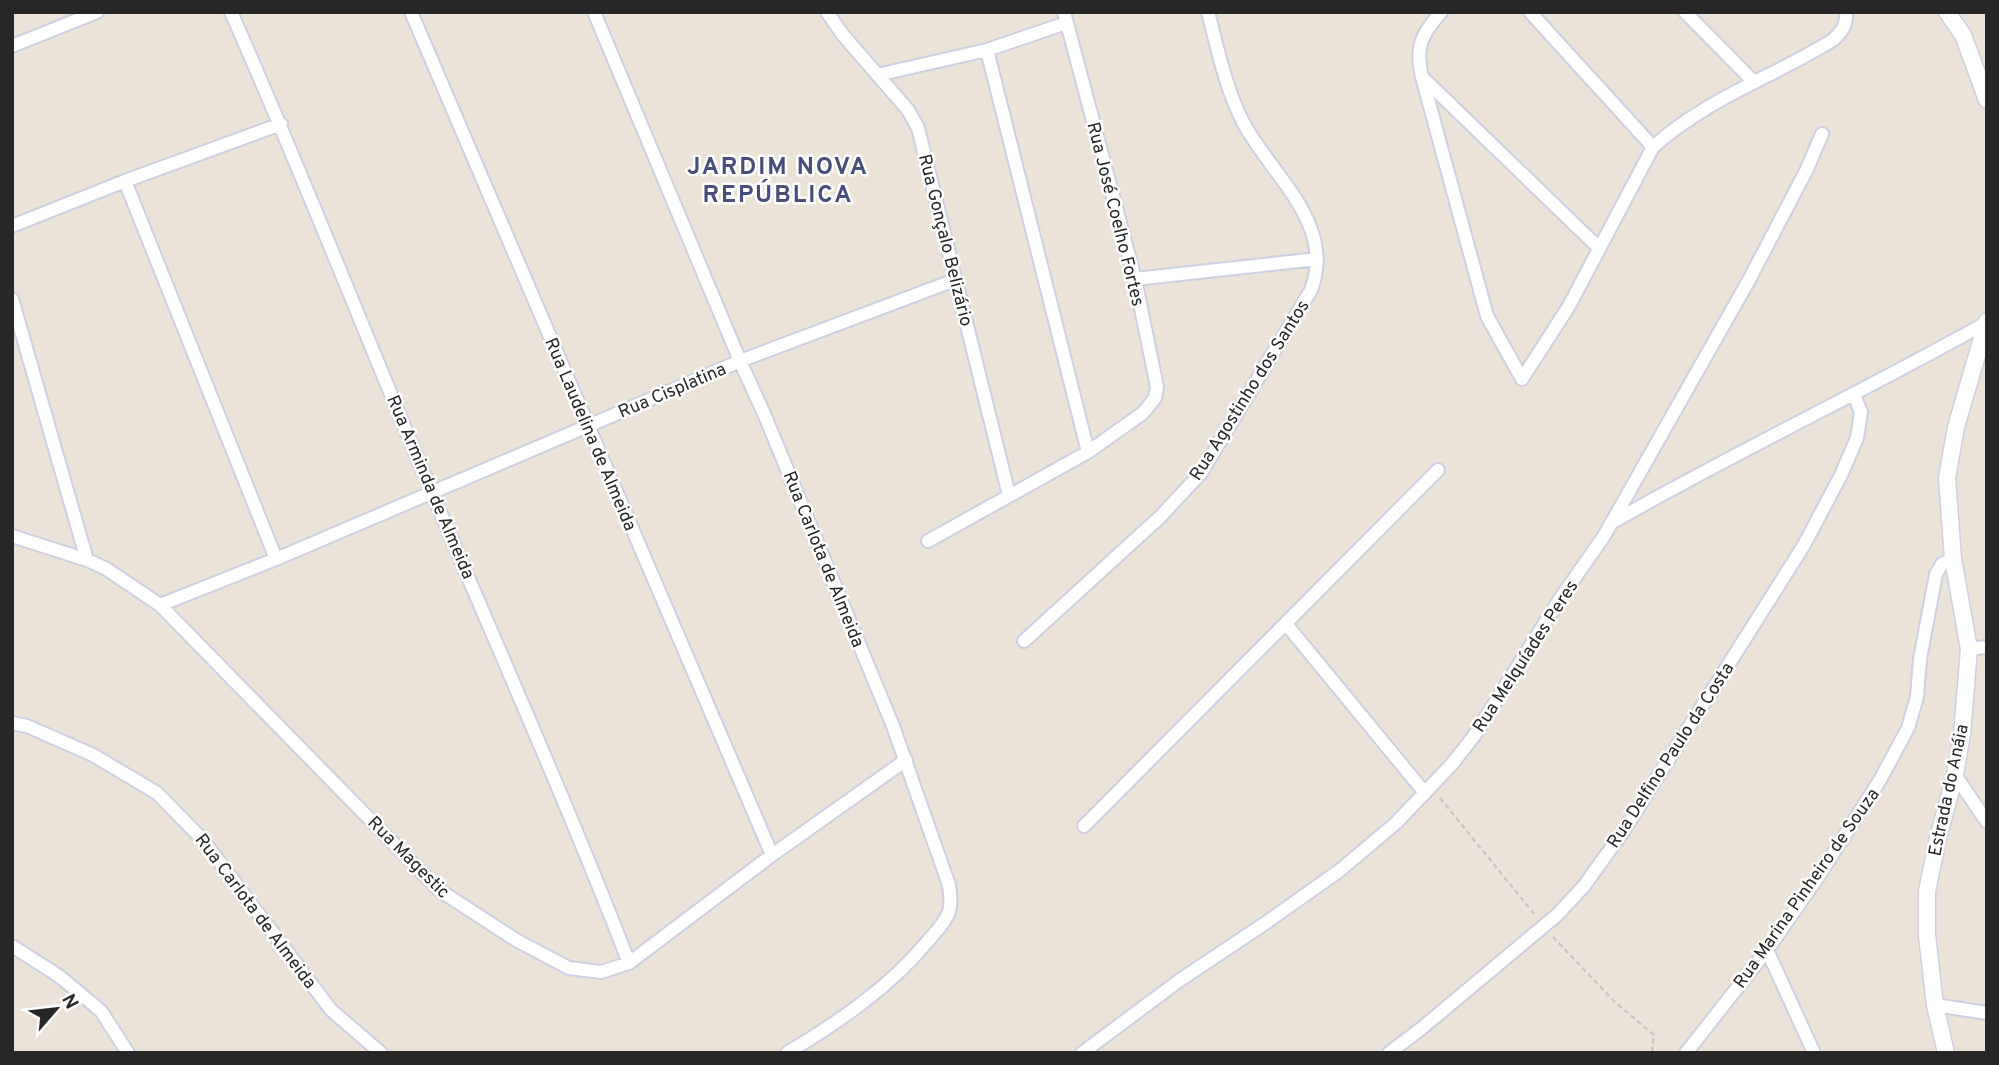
<svg xmlns="http://www.w3.org/2000/svg" width="1999" height="1065" font-family="Overpass,sans-serif">
<style>
.lines{fill:none;stroke-linecap:round;stroke-linejoin:round}
.minor-casing{stroke:#cdd0e2;stroke-width:16}
.tertiary-casing{stroke:#cdd0e2;stroke-width:19}
.path{stroke:#c7c7c7;stroke-width:2.5;stroke-dasharray:5 3.5;stroke-linecap:butt}
.minor{stroke:#fff;stroke-width:12}
.tertiary{stroke:#fff;stroke-width:16}
.labels{text-anchor:middle;stroke-width:5;stroke-linejoin:round;paint-order:stroke}
.street-label{font-size:18px;fill:#272727;stroke:#fff}
.district-label{font-size:24px;font-weight:bold;letter-spacing:2px;fill:#474e79;stroke:#fff}
</style>
<rect width="100%" height="100%" fill="#ebe3d8"/>
<g class="lines">
<defs>
<path id="minor" d="M231,12C302,172 365,335 433,495C499,651 568,805 629,963
M411,12L772,855
M594,12L740,361L765,416L893,726L949,885C950,894 952,903 949,912C944,924 935,933 927,942C889,988 837,1023 787,1053
M827,12L843,35L908,110L918,128L1009,495
M1441,12C1421,35 1415,47 1422,77L1487,316L1522,379L1569,306L1653,147C1706,99 1773,77 1833,40C1842,31 1847,26 1846,12
M1530,12L1653,147
M1685,12L1753,81
M12,46L97,12
M987,50L1088,452
M877,75L987,50L1066,23
M1422,77L1599,248
M125,181L276,559
M12,226L125,181L281,124
M1135,279L1317,259
M12,299L87,560
M1611,523C1734,453 1862,392 1986,323
M12,536L87,560L105,568L160,605L439,890L516,940L569,968L601,972L629,963L772,855L906,760
M928,541L1088,452L1143,413L1155,398L1157,387L1135,279L1064,12
M160,605L276,559L740,361L955,280
M1286,624L1425,793
M1024,641L1160,517L1201,473L1311,290C1336,224 1272,176 1244,124C1226,90 1218,50 1208,12
M1969,649L1987,647
M12,723L27,726L93,755L157,793L203,840L331,1010L381,1053
M1955,775L1987,822
M1084,826L1438,470
M12,946L59,976L101,1011L128,1053
M1767,950L1814,1053
M1935,1005L1987,1013
M1082,1053L1180,980L1264,924L1339,871L1396,823L1452,764L1474,736L1560,599L1604,536L1749,280L1806,171L1822,134
M1389,1053L1422,1028L1557,915L1584,886L1624,830L1804,545L1841,475L1857,438L1861,412L1854,395
M1686,1053L1767,950L1818,877L1880,780L1908,728L1917,697L1920,659L1936,574L1942,564L1953,559"/>
<path id="tertiary" d="M1947,12L1963,35L1987,100
M1946,1053L1935,1005L1927,935V891L1938,838L1955,775L1962,734L1969,649L1953,559L1947,478L1956,427L1987,321"/>
</defs>
<!-- minor casing -->
<use href="#minor" class="minor-casing"/>
<!-- tertiary casing -->
<use href="#tertiary" class="tertiary-casing"/>
<!-- path -->
<path class="path" d="M1440,798L1535,915
M1553,937L1615,1002L1654,1035L1652,1053"/>
<!-- minor -->
<use href="#minor" class="minor"/>
<!-- tertiary -->
<use href="#tertiary" class="tertiary"/>
</g>
<g class="labels">
<!-- street labels -->
<g class="street-label">
<text transform="translate(1116 214) rotate(76)" y="6">Rua José Coelho Fortes</text>
<text transform="translate(946 240) rotate(76)" y="6">Rua Gonçalo Belizário</text>
<text transform="translate(672 390) rotate(-23)" y="6">Rua Cisplatina</text>
<text transform="translate(1249 390) rotate(-58)" y="6">Rua Agostinho dos Santos</text>
<text transform="translate(591 434) rotate(67)" y="6">Rua Laudelina de Almeida</text>
<text transform="translate(431 487) rotate(67)" y="6">Rua Arminda de Almeida</text>
<text transform="translate(824 559) rotate(68)" y="6">Rua Carlota de Almeida</text>
<text transform="translate(1525 656) rotate(-57)" y="6">Rua Melquíades Peres</text>
<text transform="translate(1670 755) rotate(-57)" y="6">Rua Delfino Paulo da Costa</text>
<text transform="translate(1948 790) rotate(-78)" y="6">Estrada do Anáia</text>
<text transform="translate(409 857) rotate(45)" y="6">Rua Magestic</text>
<text transform="translate(1806 888) rotate(-55)" y="6">Rua Marina Pinheiro de Souza</text>
<text transform="translate(256 911) rotate(53)" y="6">Rua Carlota de Almeida</text>
</g>
<!-- district labels -->
<g class="district-label">
<text x="778" y="174">JARDIM NOVA<tspan x="778" dy="28">REPÚBLICA</tspan></text>
</g>
</g>
<!-- border -->
<rect width="1999" height="1065" fill="none" stroke="#272727" stroke-width="28"/>
<!-- north arrow -->
<g transform="translate(56 1009) rotate(62)" stroke="#ffffff" stroke-width="5" paint-order="stroke">
<path d="M0-5L12 26L0 18L-12 26Z" fill="#272727"/>
<text y="-10" font-size="19" font-weight="bold" text-anchor="middle" fill="#272727">N</text>
</g>
</svg>
